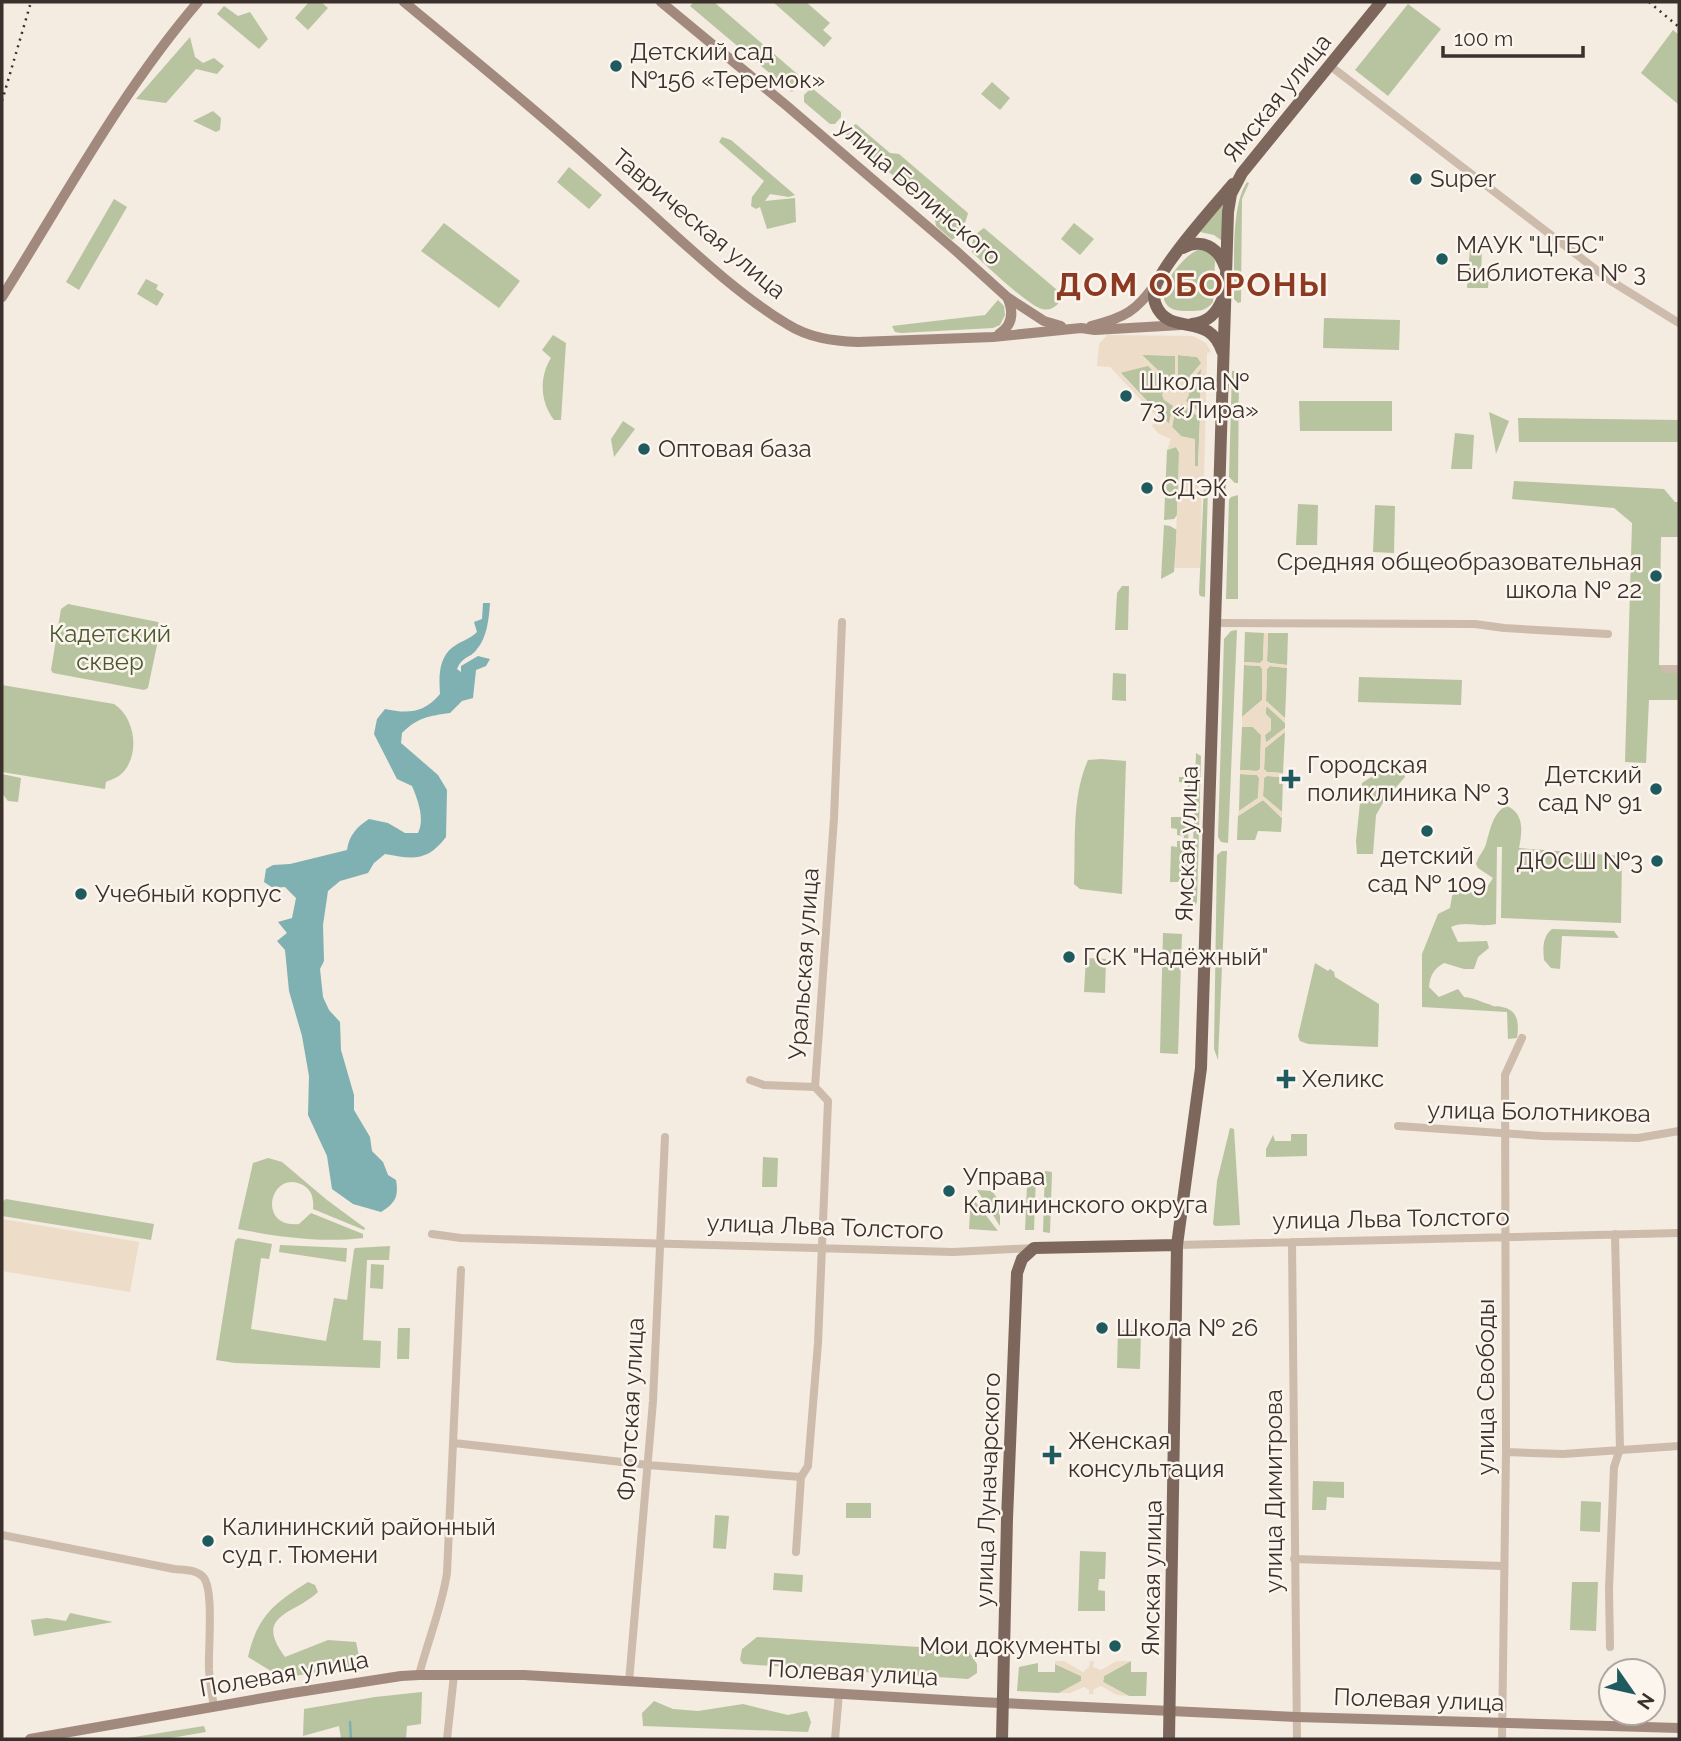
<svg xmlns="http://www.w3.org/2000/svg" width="1681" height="1741" font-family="Raleway,sans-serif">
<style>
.green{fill:#b8c4a0}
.plaza{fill:#ecdcc8;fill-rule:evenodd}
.water{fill:#7fb0b2}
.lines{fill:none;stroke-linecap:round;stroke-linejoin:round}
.stream{stroke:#7fb0b2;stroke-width:2.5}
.street{stroke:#cdbbac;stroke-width:8}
.secondary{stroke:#a18a7d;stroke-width:10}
.primary{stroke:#7d675c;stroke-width:12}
.rail{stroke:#3b302b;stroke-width:2.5;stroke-dasharray:2 5;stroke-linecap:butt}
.poi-dot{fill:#1f5a5e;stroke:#fbf5ee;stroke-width:2.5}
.labels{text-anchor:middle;stroke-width:5;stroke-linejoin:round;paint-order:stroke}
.poi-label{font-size:24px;fill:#3b302b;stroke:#fbf5ee;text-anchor:start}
.street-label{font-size:24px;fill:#3b302b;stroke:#fbf5ee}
.park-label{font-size:24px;fill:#4a5a2e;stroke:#fbf5ee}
.district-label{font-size:32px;font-weight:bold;letter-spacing:2px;fill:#8c3b22;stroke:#fbf5ee}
</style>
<rect width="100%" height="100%" fill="#f4ebe1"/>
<!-- green -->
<path class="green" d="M309,2H321L328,8L308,30L295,18Z
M694,2H714L803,79L792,92L690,6Z
M773,2H806L830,23L823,30L832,38L824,47Z
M1408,4L1441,29L1388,96L1355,70Z
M224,6L238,16L250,12L268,39L259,49L217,14Z
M1673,30L1679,35V105L1641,73Z
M190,37L195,57L203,63L214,58L224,66L217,74L196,69L166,103L136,99Z
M992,82L1010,98L1000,110L981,94Z
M813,89L841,112V117L835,124H830L804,102V95L809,90Z
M213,111L221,118L220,130L216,132L193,121Z
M856,124L890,153L899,154L968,213C966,223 960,234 952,240L936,226L933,208L848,139L844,134L852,126Z
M722,137L731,140L795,195L789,197L770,194L765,201L795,198L796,222L767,229L760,207L756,209L751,206L752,197L764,181L719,142Z
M569,167L602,195L589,209L557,182Z
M1247,182L1249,183L1242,199L1241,302L1238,303L1234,299C1235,268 1230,207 1247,182Z
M1229,192L1225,243L1214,235L1200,232Z
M114,199L127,207L79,290L66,282Z
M444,223L520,281L499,308L421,251Z
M1074,223L1094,239L1080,255L1061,239Z
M984,228L1063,295C1060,303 1053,312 1042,309C1029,306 984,264 972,252C971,241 974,234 984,228Z
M1470,248L1482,249L1481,274L1489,275L1488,288H1467Z
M1201,249L1212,255L1215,261L1213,302C1206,311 1200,311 1188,311C1135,312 1183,252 1201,249Z
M146,279L158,285L156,289L164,294L157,306L137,294Z
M998,300L1004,306L1005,315L1000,325L993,328L901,333L895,332L892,326L985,315Z
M1324,318L1400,320L1399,350L1323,348Z
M553,335L566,343L561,420H554C540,402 539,377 551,358L542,350Z
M1141,354L1175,356V378L1168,380Z
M1178,355L1197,357L1202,363L1185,382L1178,377Z
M1148,365L1165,383L1163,385L1173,406L1169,424L1120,372Z
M1201,368L1200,413L1186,401L1188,386Z
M1232,371H1239L1238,483H1235L1229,477Z
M1299,401H1392V431H1300Z
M1183,404L1200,418L1198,466H1195L1181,436L1172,427L1176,406Z
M1489,412L1509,421L1496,454Z
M1518,418L1679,420V442H1519Z
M623,421L635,429L614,457L611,439Z
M1455,433L1474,435L1472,469H1451Z
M1176,447L1180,454L1177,515L1174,519L1164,520L1167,450Z
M1514,481L1664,489L1675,502H1679V537H1661L1659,665L1679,666V700H1649L1646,763L1625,762L1632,523L1614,508L1512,499Z
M1204,484L1208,485L1205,597L1200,596L1199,593Z
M1238,495V599H1226L1229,500L1231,497Z
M1298,504L1318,505L1317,545H1296Z
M1375,505L1395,506L1394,553L1373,552Z
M1164,525L1170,526L1177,530L1174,572L1161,579Z
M1122,586H1129L1128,630H1115L1117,593Z
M68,604L158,622L161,626L148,688L144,690L53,673L51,670L61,609Z
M1237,630L1228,843L1221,842L1218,837L1224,639L1231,631Z
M1245,632L1264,633L1263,660L1260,663L1244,662Z
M1268,633H1288L1287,665L1270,663L1267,661Z
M1244,665L1260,666L1262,669V700L1242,717Z
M1270,666L1287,668L1285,718L1266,701L1267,669Z
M1113,673L1126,674V701L1112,700Z
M1359,677L1462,680L1461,705L1358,702Z
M2,685L114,704C134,717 140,750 125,770C121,776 113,779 106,782L105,789L2,772Z
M1267,705L1285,723V728L1266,743L1265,735L1271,730V719L1265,714Z
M1242,727H1253L1261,735L1260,769L1257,771L1240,770Z
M1285,732L1283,773L1267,772L1264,769L1265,748Z
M1196,753L1201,756L1197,902L1194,908H1191Z
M1101,759L1126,761L1122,894L1080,889L1074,884C1076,843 1071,798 1088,760Z
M1394,766L1403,771L1405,777L1384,801L1376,815L1373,854H1357L1356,841L1362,783L1382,770Z
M2,774L21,778L18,802L8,801L2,793Z
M1240,774L1257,775L1259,778L1258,798L1239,811Z
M1267,776L1283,777L1282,812L1263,796L1264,778Z
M1179,777H1190L1187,882H1170L1171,846L1177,847V841H1183L1184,836L1177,835V829L1171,828V817H1187L1188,783L1179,782Z
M1263,800L1282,818L1281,832L1258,831L1255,840H1237L1238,816Z
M1507,806C1525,814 1522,832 1519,848L1622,856L1621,923L1501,918L1502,847H1497L1496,924C1477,928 1467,920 1451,927L1458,942L1487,941L1489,948L1478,957L1474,969H1464L1444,963C1434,969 1430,975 1429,987L1439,997L1458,989L1464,997C1475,998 1481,1002 1491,1005C1497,1008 1496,1005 1502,1007C1519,1010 1519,1025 1517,1038L1508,1039L1507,1012L1422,1007V954L1438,914L1450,908L1452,896L1457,888L1466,889L1480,898L1493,878L1478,868L1476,864C1478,856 1484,851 1486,844C1490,831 1493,811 1507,806Z
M1222,851H1227L1218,1060L1214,1049L1217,855Z
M1552,929L1614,931L1619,938L1562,936L1560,969L1551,968L1544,960C1543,949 1542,937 1552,929Z
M1163,933L1182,934L1178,1054L1160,1053Z
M1086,958L1106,959L1105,993L1084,992Z
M1315,963L1328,971L1330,969L1334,972L1335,977L1379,1004L1378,1047L1308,1044L1300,1041L1298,1036Z
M1230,1128L1234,1129L1240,1225L1215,1226L1213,1224L1217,1181Z
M1291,1134H1307V1156L1266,1157V1149L1273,1135L1275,1141H1291Z
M763,1157L778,1158L777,1187H762Z
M268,1158L282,1162L327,1200L365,1228L364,1230L313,1209C314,1199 312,1190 303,1185C270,1168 256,1229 299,1224L311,1213L363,1234V1238C321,1243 279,1237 238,1229L253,1163Z
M1045,1171L1052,1172L1050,1233L1043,1232Z
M1013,1176H1036L1034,1230H1025L1027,1186L1012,1185Z
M977,1190L992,1191L1000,1202V1226Z
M971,1196L998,1231L969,1229Z
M6,1199L154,1224L151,1240L2,1216L3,1201Z
M238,1238L272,1244L269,1259L261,1258L251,1329L326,1341L334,1298L347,1300L354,1250L355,1248L390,1246L389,1260H367L363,1340L381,1341L380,1368L235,1363L216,1360L235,1241Z
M280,1245L347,1248L346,1262L279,1252Z
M371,1264L384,1265L383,1289L370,1288Z
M398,1328H410L409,1359H397Z
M1118,1330L1141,1331L1140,1369L1117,1368Z
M1313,1481L1344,1482V1498L1327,1497L1326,1510H1312Z
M1581,1501L1601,1502L1600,1532L1580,1531Z
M846,1503H871V1518H846Z
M715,1515L729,1516L726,1549L713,1548Z
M1080,1551L1106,1552L1105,1579H1099L1098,1590L1105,1591V1611H1078Z
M774,1573L803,1575L802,1592L773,1590Z
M308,1582L315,1585L318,1592C294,1615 253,1614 285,1657L328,1640L356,1642L361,1665L276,1679L271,1671L248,1657C257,1617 274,1603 308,1582Z
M1572,1582H1598L1596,1631L1570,1630Z
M70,1613L113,1622L34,1636L31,1620L47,1618L66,1621Z
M757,1637L968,1650L977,1664V1673L968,1679L743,1664L740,1660L742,1649Z
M1131,1661V1672H1147L1146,1696H1129L1103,1682L1104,1676Z
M1038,1663V1672H1055V1664L1081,1676V1681L1059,1693L1017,1691L1019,1667Z
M422,1692L421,1724L407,1726L406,1739H341L339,1726L303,1736L304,1709L375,1697Z
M654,1701L673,1709L698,1711L743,1704L788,1715L807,1711L811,1722L808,1732L643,1726L642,1713Z
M204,1726L206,1732L165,1739H122Z"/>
<!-- plaza -->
<path class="plaza" d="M1107,335L1193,336L1206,343L1211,352L1207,353L1204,478L1208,485L1202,486L1200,568H1175L1179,450L1176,447L1167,450L1171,439L1159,434L1152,426L1158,418L1110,367L1097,366L1099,344ZM1142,355L1175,356V378L1168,380ZM1178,355L1197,357L1201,363L1185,382L1178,377ZM1148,366L1165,383L1162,395L1164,400L1173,406L1169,424L1120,373ZM1201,369L1200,411L1199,412L1186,401L1189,395L1188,385ZM1183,404L1200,418L1198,466H1195V439L1181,436L1172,427L1176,406Z
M1264,633H1268L1267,661L1270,663L1287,665V668L1270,666L1267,669L1266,701L1285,718V723L1266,706V714L1271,719V730L1265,735V743L1285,728V732L1265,748L1264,770L1267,772L1283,773V777L1267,776L1264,778L1263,796L1282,812V818L1263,800L1238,816L1239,811L1258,798L1259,795V778L1257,775L1240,774V770L1257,771L1260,769L1261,735L1253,727H1242V717L1262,700V669L1260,666L1244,665V662L1260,663L1263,660Z
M2,1219L139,1242L130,1292L2,1271Z
M1055,1661H1064L1083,1672L1089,1667L1090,1661H1094L1093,1667L1101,1670L1117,1661H1131L1104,1676L1103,1682L1129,1696L1117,1695L1101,1686L1093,1690L1094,1694H1089V1690L1084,1687L1070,1693H1059L1081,1681V1676L1055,1664Z"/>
<!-- water -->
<path class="water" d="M483,603H490C489,618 487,638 477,649C470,659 463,655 457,669L461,672V666L478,656L490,659L486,666L476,670L473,698L462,701L450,713C429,716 418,717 402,733L401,743L438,775L447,790L446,837C427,862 413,859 385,854L374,863L368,873L340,881L328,891L323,925L324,961L320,969L323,997L329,1010L340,1022L341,1050L354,1095V1110L370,1137L372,1151L383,1162L388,1175L396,1180C399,1197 395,1203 381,1212L353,1204L332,1189L327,1156L308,1115L309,1076L302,1036L289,991L285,950L277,941L287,933L278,922L292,918L296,898L285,887L273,888L264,882L266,869L273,865L290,864L347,850C349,835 357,827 369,819L388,823L405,833H418C425,819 418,800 412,786L397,779L374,734L377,719L385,709C408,714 424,713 440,694C439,678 438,658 453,647C461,641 470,639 477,632L474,622L482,619Z"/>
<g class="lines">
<!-- stream -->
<path class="stream" d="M350,1722L351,1739"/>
<!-- street -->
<path class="street" d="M1329,65L1611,281L1679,323
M1215,623L1475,624L1504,628L1608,634
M1665,669H1679
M750,1080L764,1085L815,1087
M1398,1126L1543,1136L1638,1138L1679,1131
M432,1234L461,1238L953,1252L1034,1248
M1292,1242L1297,1739
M1177,1245L1679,1233
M454,1443L648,1465L801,1477
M1506,1452L1563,1454L1679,1446
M2,1535L174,1569C184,1570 197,1569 204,1578C214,1592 208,1650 209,1670C210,1682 212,1695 214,1707
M796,1552L801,1477L808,1466L818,1343L828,1101L815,1087L834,818L842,622
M1294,1559L1503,1566
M1610,1647L1609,1589L1614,1467L1620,1449L1615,1234
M419,1675C428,1640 442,1607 447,1573L461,1270
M629,1682L653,1401L665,1137
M447,1739L454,1675
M835,1739L839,1693
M1502,1739L1506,1452L1505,1075L1522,1038"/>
<!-- secondary -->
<path class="secondary" d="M404,2C479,64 555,126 627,192C676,235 732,291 787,324C809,338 833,341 858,342L993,337L1081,328L1095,330L1181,325
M661,2L787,106L955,250L1007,297L1044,321L1061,326
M2,297C65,197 121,92 198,2
M1091,326C1124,318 1137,311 1156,283
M999,334C1013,325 1014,312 1007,297
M30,1739L292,1693L401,1676L419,1675H524L979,1702L1296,1717L1679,1728"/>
<!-- primary -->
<path class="primary" d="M1183,248C1202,238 1218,247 1225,267
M1192,324C1208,322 1216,314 1222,300
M1222,351C1213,325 1197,328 1175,322C1160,318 1151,303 1155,288C1162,264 1214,206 1233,184
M1002,1739L1007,1519L1017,1273L1022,1259L1034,1248L1177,1245
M1169,1739L1177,1245L1201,1068L1228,212L1231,194L1242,173L1381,2"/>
<!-- rail -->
<path class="rail" d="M1649,2L1679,27
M2,101L31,2"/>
</g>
<!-- markers -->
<g class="poi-dot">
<circle cx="616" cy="66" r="7"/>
<circle cx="1416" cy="179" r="7"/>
<circle cx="1442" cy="259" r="7"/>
<circle cx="1126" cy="396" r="7"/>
<circle cx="644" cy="449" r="7"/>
<circle cx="1147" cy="488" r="7"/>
<circle cx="1656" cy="576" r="7"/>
<path d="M1287.5 768.5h7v7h7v7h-7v7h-7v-7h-7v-7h7z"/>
<circle cx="1656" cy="789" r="7"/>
<circle cx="1427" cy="831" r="7"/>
<circle cx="1657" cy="861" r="7"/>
<circle cx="81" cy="894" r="7"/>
<circle cx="1069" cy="957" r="7"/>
<path d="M1282.5 1068.5h7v7h7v7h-7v7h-7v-7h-7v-7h7z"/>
<circle cx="949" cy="1191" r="7"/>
<circle cx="1102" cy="1328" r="7"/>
<path d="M1048.5 1444.5h7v7h7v7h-7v7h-7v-7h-7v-7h7z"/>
<circle cx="208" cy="1541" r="7"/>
<circle cx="1115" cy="1646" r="7"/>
</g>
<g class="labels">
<!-- poi labels -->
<g class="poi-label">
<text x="630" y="60">Детский сад<tspan x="630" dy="28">№156 «Теремок»</tspan></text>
<text x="1430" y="187">Super</text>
<text x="1456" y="253">МАУК "ЦГБС"<tspan x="1456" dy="28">Библиотека № 3</tspan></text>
<text x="1140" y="390">Школа №<tspan x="1140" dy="28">73 «Лира»</tspan></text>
<text x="658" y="457">Оптовая база</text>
<text x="1161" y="496">СДЭК</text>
<text x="1642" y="570" text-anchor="end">Средняя общеобразовательная<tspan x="1642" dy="28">школа № 22</tspan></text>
<text x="1307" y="773">Городская<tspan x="1307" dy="28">поликлиника № 3</tspan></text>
<text x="1642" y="783" text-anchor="end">Детский<tspan x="1642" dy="28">сад № 91</tspan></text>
<text x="1427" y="864" text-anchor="middle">детский<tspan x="1427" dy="28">сад № 109</tspan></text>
<text x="1643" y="869" text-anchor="end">ДЮСШ №3</text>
<text x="95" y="902">Учебный корпус</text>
<text x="1083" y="965">ГСК "Надёжный"</text>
<text x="1302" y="1087">Хеликс</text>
<text x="963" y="1185">Управа<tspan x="963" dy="28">Калининского округа</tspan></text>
<text x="1116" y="1336">Школа № 26</text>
<text x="1068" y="1449">Женская<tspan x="1068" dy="28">консультация</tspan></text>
<text x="222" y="1535">Калининский районный<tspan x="222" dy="28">суд г. Тюмени</tspan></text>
<text x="1101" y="1654" text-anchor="end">Мои документы</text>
</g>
<!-- street labels -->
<g class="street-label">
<text transform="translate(1277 98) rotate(-51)" y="8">Ямская улица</text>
<text transform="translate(919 192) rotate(41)" y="8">улица Белинского</text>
<text transform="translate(699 224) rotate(40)" y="8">Таврическая улица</text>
<text transform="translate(1187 844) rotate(-88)" y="8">Ямская улица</text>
<text transform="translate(804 964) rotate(-86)" y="8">Уральская улица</text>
<text transform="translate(1539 1112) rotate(1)" y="8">улица Болотникова</text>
<text transform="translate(1391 1219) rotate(-1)" y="8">улица Льва Толстого</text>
<text transform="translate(825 1227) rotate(2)" y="8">улица Льва Толстого</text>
<text transform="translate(1486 1387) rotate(-90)" y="8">улица Свободы</text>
<text transform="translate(631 1409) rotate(-87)" y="8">Флотская улица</text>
<text transform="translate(988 1490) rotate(-88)" y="8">улица Луначарского</text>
<text transform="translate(1274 1491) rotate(-90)" y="8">улица Димитрова</text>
<text transform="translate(1152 1578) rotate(-89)" y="8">Ямская улица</text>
<text transform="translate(853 1673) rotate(3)" y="8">Полевая улица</text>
<text transform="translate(284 1674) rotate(-10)" y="8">Полевая улица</text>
<text transform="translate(1419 1700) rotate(2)" y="8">Полевая улица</text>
</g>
<!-- park labels -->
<g class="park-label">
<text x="110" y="642">Кадетский<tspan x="110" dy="28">сквер</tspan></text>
</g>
<!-- district labels -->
<g class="district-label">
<text x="1193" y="296">ДОМ ОБОРОНЫ</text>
</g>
</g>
<!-- border -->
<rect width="1681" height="1741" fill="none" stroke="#3b302b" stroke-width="7"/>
<!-- north arrow -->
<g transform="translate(1632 1692) rotate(124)"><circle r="33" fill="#fbf5ee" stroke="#aea6a0" stroke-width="2"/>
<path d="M0-5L12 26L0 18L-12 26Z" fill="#1f5a5e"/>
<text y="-10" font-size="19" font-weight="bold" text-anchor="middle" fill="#3b302b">N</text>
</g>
<!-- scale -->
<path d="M1443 46v10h140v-10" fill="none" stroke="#3b302b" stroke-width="3.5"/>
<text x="1454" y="46" font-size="21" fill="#3b302b" stroke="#fbf5ee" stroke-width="5" paint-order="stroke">100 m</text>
</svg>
